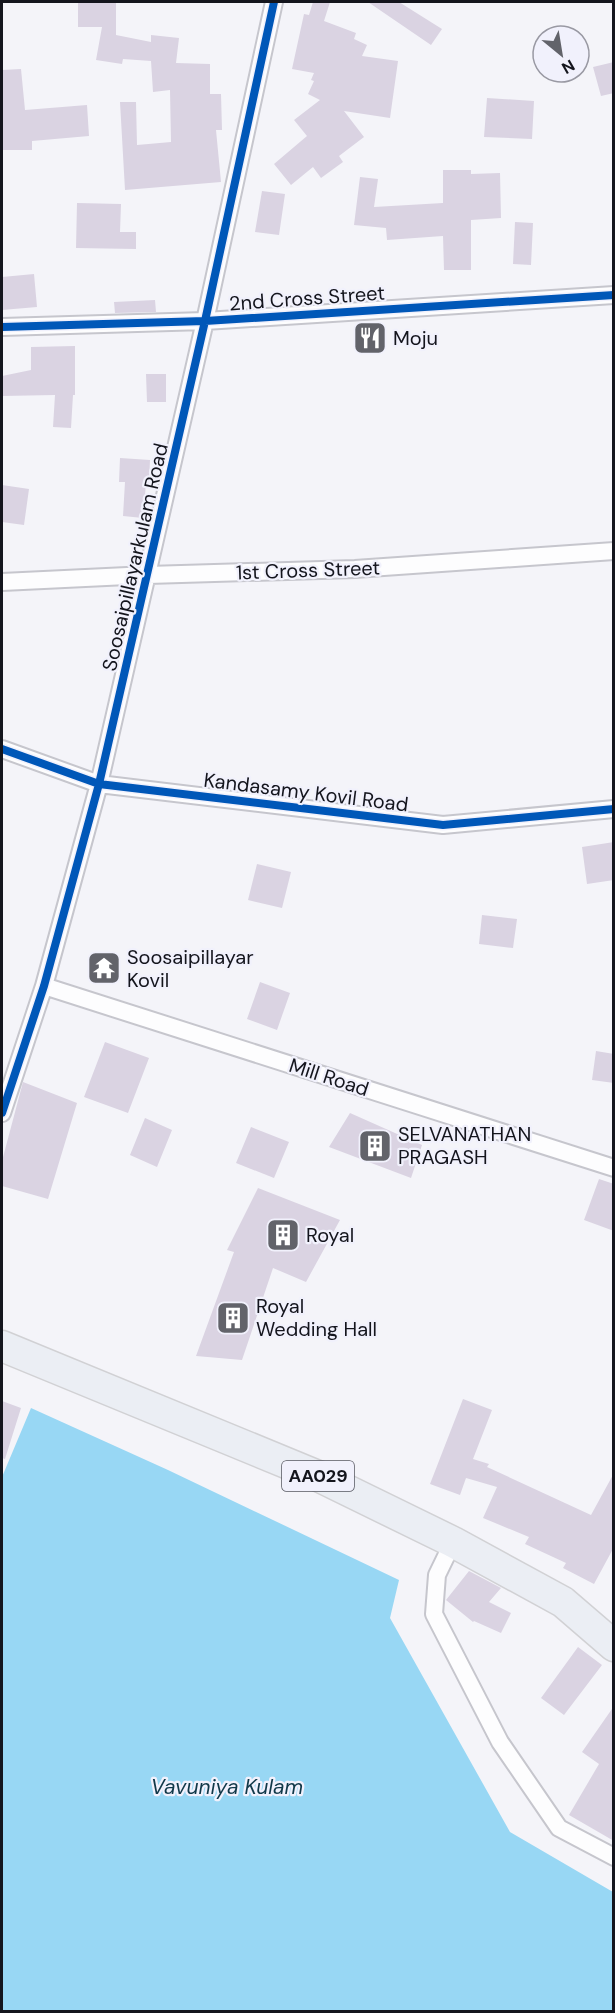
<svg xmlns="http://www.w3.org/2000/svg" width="615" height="2013" font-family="'DM Sans',sans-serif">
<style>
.water{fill:#98d7f4}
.building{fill:#dad3e2}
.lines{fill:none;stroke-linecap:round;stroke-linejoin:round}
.street-casing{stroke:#c6c6cd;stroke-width:20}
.highway-casing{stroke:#d1d1d4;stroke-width:33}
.street{stroke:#fdfdfe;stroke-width:16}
.highway{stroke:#ebeef4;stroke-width:30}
.cycleway-casing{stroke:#f1f1fc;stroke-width:11}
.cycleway{stroke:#0057b8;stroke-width:8}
.labels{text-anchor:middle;stroke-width:4.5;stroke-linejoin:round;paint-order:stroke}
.shield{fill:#f1f1fc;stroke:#565760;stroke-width:1.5}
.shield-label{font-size:18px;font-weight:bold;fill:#14151d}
.street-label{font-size:20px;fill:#14151d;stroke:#f1f1fc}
.poi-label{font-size:20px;fill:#14151d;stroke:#f1f1fc;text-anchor:start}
.water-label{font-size:21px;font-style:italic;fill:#103849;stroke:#f1f1fc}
</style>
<rect width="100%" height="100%" fill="#f4f4f9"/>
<!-- water -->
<path class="water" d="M31,1408L168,1470L399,1580L390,1618L510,1832L613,1892V2011H2V1477Z"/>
<!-- building -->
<path class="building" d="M78,2H116V35L151,42V35L179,38L176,63L210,64V94H221L222,130H216L221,182L125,190L120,102H136L137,145L171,142L170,90L153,92L151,61L123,59L122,64L96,60L102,27H78Z
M313,2H330L324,21L356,33L354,39L367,45L362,56L398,61L390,118L344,111L364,137L339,156L343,162L321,178L313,167L291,185L274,164L307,136L294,120L320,100L308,94L314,81L311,80L314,73L292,69L304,14L309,15Z
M368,2H399L442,29L431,45Z
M614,62V93L601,96L593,67Z
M21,69L25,110L87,105L89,136L32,141V150H2V70Z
M487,98L534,101L532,139L484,137Z
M443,170H471V174L500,173L501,218L471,220V270H444L443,236L387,240L386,228L354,225L360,177L378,179L374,207L443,203Z
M262,191L285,194L279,235L255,232Z
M77,203L121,204L120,232H136V249L76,248Z
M515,222L533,223L531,265L513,264Z
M34,274L37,307L2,310V277Z
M155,300L156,312L115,313L114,302Z
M75,346V395H73L71,428L53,427L55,395L2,396V376L31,370V347Z
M146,374H166V402H147Z
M120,458L150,460L149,483H146L143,518L123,516L125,482H119Z
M2,485L29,489L24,525L2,522Z
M614,842V880L587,884L582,847Z
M257,864L291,872L282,908L248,900Z
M482,915L517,919L513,948L479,944Z
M260,982L290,993L277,1030L247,1019Z
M105,1042L149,1058L128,1113L84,1097Z
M596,1051L614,1054V1083L592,1080Z
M23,1082L77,1103L48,1199L2,1186V1161Z
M350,1113L422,1145L411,1178L329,1147Z
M145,1118L172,1130L157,1167L130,1155Z
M251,1127L289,1142L274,1178L236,1163Z
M599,1179L614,1184V1231L584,1220Z
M258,1188L340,1220L306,1282L273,1268L242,1360L196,1356L234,1252L227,1250Z
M463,1399L492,1410L473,1459L489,1464L487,1467L591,1515L614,1473V1547L594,1584L563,1568L566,1563L525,1544L529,1537L483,1518L497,1487L466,1478L460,1495L430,1484Z
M2,1401L21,1408L5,1459L2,1458Z
M469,1571L501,1588L489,1602L511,1613L501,1633L474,1621L473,1622L446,1600Z
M578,1647L602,1665L564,1715L541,1698Z
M614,1706V1841L569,1815L599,1764L582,1752Z"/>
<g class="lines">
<defs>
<path id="street" d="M2,327L205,321L614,295
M2,582L148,575L355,569L614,551
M2,749L99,784L443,825L614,809
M44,986L614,1168
M2,1113L44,986L99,784L205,321L274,2
M453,1542L437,1575L434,1614L500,1742L559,1828L614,1857"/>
<path id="highway" d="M2,1346L318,1476L453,1542L563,1602L614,1646"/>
</defs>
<!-- street casing -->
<use href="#street" class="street-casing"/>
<!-- highway casing -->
<use href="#highway" class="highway-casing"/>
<!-- street -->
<use href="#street" class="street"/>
<!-- highway -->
<use href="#highway" class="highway"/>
<defs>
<path id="cycleway" d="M2,327L205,321L614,295
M2,749L99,784L443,825L614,809
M2,1113L44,986L99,784L205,321L274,2"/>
</defs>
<!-- cycleway casing -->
<use href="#cycleway" class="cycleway-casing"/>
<!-- cycleway -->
<use href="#cycleway" class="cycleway"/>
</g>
<!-- icons -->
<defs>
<symbol id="restaurant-square" viewBox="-11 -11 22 22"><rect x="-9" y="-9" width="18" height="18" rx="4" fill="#62636a" stroke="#f1f1fc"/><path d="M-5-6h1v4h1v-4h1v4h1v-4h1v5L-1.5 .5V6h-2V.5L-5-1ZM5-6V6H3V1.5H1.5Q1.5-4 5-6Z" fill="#fff"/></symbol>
<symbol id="temple-square" viewBox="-11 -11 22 22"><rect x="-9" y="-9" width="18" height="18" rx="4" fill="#62636a" stroke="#f1f1fc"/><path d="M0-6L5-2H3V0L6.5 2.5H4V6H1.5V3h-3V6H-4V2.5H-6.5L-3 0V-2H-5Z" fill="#fff"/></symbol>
<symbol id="building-square" viewBox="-11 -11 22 22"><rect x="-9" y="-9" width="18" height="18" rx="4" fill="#62636a" stroke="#f1f1fc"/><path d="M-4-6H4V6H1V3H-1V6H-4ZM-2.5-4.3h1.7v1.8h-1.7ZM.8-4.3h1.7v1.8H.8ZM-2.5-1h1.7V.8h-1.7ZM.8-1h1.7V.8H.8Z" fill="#fff"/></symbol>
</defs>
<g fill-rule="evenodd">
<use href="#restaurant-square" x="351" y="319" width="38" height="38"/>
<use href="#temple-square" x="85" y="949" width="38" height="38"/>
<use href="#building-square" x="356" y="1127" width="38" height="38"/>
<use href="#building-square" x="264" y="1216" width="38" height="38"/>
<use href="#building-square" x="214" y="1299" width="38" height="38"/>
</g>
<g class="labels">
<!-- shield labels -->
<rect class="shield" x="282" y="1461" width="72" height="30" rx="4.5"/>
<g class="shield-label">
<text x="318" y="1482">AA029</text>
</g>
<!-- street labels -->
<g class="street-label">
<text transform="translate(307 298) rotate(-4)" y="7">2nd Cross Street</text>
<text transform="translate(135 557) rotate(-77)" y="7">Soosaipillayarkulam Road</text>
<text transform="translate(308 570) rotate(-2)" y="7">1st Cross Street</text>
<text transform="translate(306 792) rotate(7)" y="7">Kandasamy Kovil Road</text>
<text transform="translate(329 1077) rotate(18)" y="7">Mill Road</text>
</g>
<!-- poi labels -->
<g class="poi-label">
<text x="393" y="345">Moju</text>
<text x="127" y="964">Soosaipillayar<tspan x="127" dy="23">Kovil</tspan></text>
<text x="398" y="1141">SELVANATHAN<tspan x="398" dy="23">PRAGASH</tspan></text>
<text x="306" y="1242">Royal</text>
<text x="256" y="1313">Royal<tspan x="256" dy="23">Wedding Hall</tspan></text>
</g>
<!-- water labels -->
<g class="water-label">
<text x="227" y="1794">Vavuniya Kulam</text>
</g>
</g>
<!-- border -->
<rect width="615" height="2013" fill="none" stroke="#14151d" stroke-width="6"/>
<!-- north arrow -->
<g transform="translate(561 54) rotate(150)"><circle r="28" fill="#f1f1fc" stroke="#9999a3" stroke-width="1.5"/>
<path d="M0-4.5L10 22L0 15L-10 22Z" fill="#62636a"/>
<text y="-9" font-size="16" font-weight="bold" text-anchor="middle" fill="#14151d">N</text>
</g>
</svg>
